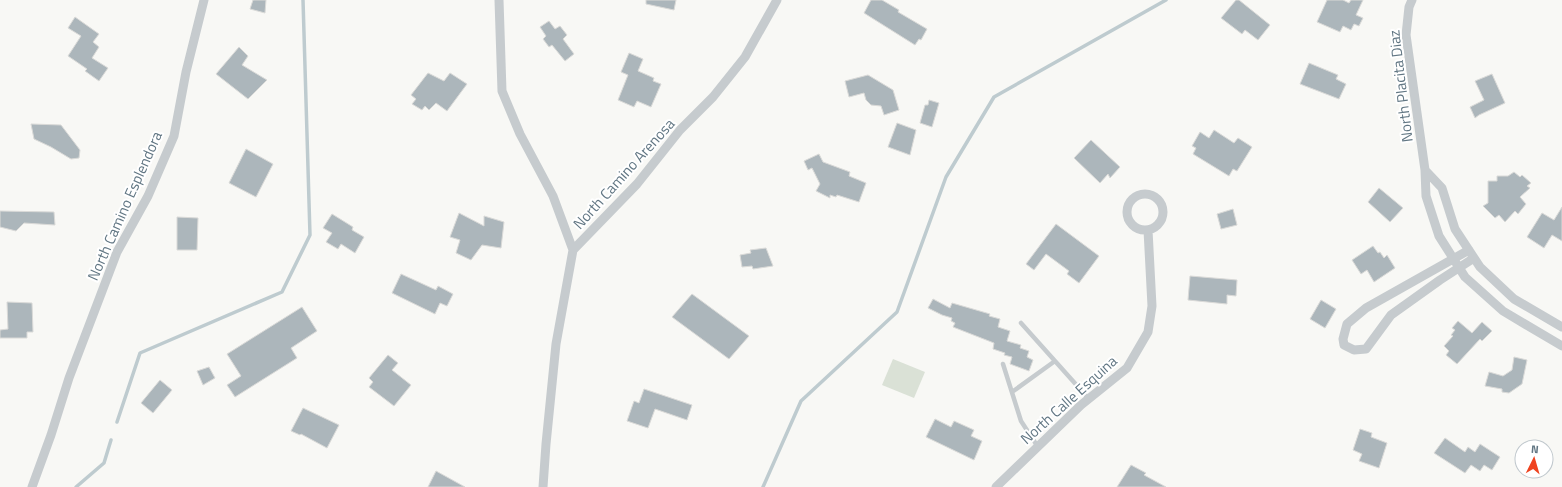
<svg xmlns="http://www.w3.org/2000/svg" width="1562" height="487" font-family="'Titillium Web',sans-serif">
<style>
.green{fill:#dae1d6}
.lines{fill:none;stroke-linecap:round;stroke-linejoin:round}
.stream{stroke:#becbcf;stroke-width:3.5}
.building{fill:#acb6bb;stroke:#dadad8}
.service{stroke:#c6cbce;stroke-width:4.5}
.minor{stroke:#c6cbce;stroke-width:9}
.labels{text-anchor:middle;stroke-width:4;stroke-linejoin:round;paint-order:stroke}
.street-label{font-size:15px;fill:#617683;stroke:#fff}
</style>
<rect width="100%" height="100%" fill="#f8f8f5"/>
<!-- green -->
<path class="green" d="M893,359L925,372L914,398L882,385Z"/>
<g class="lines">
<!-- stream -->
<path class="stream" d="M117,422L140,353L282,292L310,235L303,0
M76,487L104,463L111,440
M763,487L801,401L897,312L946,177L994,97L1166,0"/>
</g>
<!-- building -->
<path class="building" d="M253,0H266L265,13L250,9Z
M646,0H676L674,10L646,4Z
M871,0H882L899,10L898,12L927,29L921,40L919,39L915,45L864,13Z
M1236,0H1239L1270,25L1258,40L1245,30L1242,34L1221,18Z
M1327,0H1343L1349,3L1351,0H1363L1356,15L1363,18L1359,26L1354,24L1351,30L1343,26L1340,32L1317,22Z
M75,17L99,34L93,42L99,47L92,58L108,68L99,81L85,71L87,69L68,56L81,36L68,28Z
M549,21L555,29L560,26L567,35L563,39L574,54L565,61L552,45L549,47L543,39L546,36L540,27Z
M239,47L248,56L242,65L267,80L248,99L216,74Z
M629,53L643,59L638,71L654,78L653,81L661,84L651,107L637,101L634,107L618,100L628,75L621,72Z
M1309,63L1338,75L1336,79L1346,84L1339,99L1300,84Z
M428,73L444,81L450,73L467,84L447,111L436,103L429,110L425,106L422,110L412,104L416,99L411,95Z
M1492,74L1505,103L1479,115L1475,118L1470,107L1484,100L1475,81Z
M868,75L893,90L899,110L884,115L881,106L871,105L866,100L864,93L849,97L845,81Z
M929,100L939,103L932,127L920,123L925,105H928Z
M897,123L916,130L910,155L888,147Z
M31,124L61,125L80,150L79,158L71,159L51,147L34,139Z
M1214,130L1234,143L1238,138L1252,147L1237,171L1233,169L1229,176L1193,154L1196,148L1192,146L1200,132L1209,138Z
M1091,140L1120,167L1110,178L1108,174L1100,183L1074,158Z
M246,149L273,164L256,197L229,183Z
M819,154L823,162L850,172L849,176L866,183L859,202L837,195L836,197L830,195V198L816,191L820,184L812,168L808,170L804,161Z
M1514,172L1520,177L1522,175L1531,183L1527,186L1530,188L1520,197L1526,204L1518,214L1515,211L1505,222L1499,215L1495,218L1483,206L1488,203V181H1497V176H1508Z
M1379,188L1403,208L1390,222L1368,202Z
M1562,207V241L1552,235L1544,248L1527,237L1542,213L1554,220Z
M1233,209L1237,225L1221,229L1217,214Z
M0,211L54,212L55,225L24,223L16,231L0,227Z
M459,213L484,226V216L504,222L501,248L482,245L471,260L456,253L460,240L450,237Z
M332,214L353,227L352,230L364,237L355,253L341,244L338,249L326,242L332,233L323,228Z
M177,217L198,218L197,250H177Z
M1056,224L1099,256L1079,283L1067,274L1069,271L1046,254L1034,270L1026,264Z
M1373,246L1378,253L1380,252L1384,258L1387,255L1395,268L1374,282L1367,270L1361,274L1352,260Z
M766,248L773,266L753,269L752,266L742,267L740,255L751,253L750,250Z
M401,274L436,290L438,286L453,294L447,306L440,303L435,314L392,293Z
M1190,276L1237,280L1236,296L1227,295V304L1188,300Z
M692,294L749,336L729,359L672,317Z
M933,299L950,308L952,303L990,314L989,316L1000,319L998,327L1010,331L1007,341L1021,345L1020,348L1029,351L1027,357L1033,360L1029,371L1010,364L1012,357L1004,355L1005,353L993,349L994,343L953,327L955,323L951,321L952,318L942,315L928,308Z
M1321,300L1336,309L1325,328L1310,319Z
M7,302L32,303L33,332H27V338H0V330L8,329Z
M302,307L317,331L291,348L297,358L235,397L227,385L241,376L227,354Z
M1458,321L1472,333L1482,322L1492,331L1482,341L1480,339L1457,364L1446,355L1449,351L1444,346L1453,336L1451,335L1455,330L1452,328Z
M388,355L398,363L392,370L411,385L394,406L369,387L373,382L369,378Z
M1514,357L1527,360L1522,384L1509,393L1502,392V389L1485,386L1489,372L1503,376L1512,370Z
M209,367L215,378L203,385L197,371Z
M160,380L172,390L153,413L141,403Z
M644,389L692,405L687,420L655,409L648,428L627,421L634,401L639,403Z
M303,408L339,425L327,448L301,434L300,435L291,431Z
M935,419L951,427L954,421L974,430L971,436L982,441L974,460L926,437Z
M1360,429L1372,433L1371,437L1387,443L1379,468L1359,461L1362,454L1353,450Z
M1445,438L1465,452L1468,447L1475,452L1480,444L1500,457L1492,470L1484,465L1480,471L1471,465L1465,473L1434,453Z
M1131,465L1146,473L1144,475L1166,487H1117Z
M436,471L465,487H428Z"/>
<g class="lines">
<!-- service -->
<path class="service" d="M1021,323L1089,399
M1003,364L1021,421L1038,447
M1012,392L1055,361"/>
<!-- minor -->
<path class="minor" d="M499,0L502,91L520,134L553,196L573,250
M1412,0L1409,7L1406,35L1425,170L1426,196L1439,236L1465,277L1503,311L1562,346
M1425,170L1442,188L1455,229L1480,267L1514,299L1562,327
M1127 212a18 18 0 1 1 36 0a18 18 0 1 1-36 0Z
M1469,250L1366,308L1347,324L1343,339L1344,345L1354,350L1366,349L1391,315L1440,280L1474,258
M32,487L51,435L69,378L117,252L148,196L174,136L186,72L204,0
M543,487L546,444L556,344L573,250L637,184L680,130L713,97L745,57L777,0
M996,487L1081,405L1127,368L1148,332L1152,306L1148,230"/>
</g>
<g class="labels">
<!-- street labels -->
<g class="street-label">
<text transform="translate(1401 86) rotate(-97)" y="5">North Placita Diaz</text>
<text transform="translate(624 174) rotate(-48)" y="5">North Camino Arenosa</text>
<text transform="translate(125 206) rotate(-66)" y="5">North Camino Esplendora</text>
<text transform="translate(1069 400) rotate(-42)" y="5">North Calle Esquina</text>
</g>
</g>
<!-- north arrow -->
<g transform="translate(1534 459) rotate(5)"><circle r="19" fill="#ffffff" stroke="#c0c8cd"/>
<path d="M0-3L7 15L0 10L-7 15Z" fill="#ef431f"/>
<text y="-6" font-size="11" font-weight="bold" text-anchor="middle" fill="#617683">N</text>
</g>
</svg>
